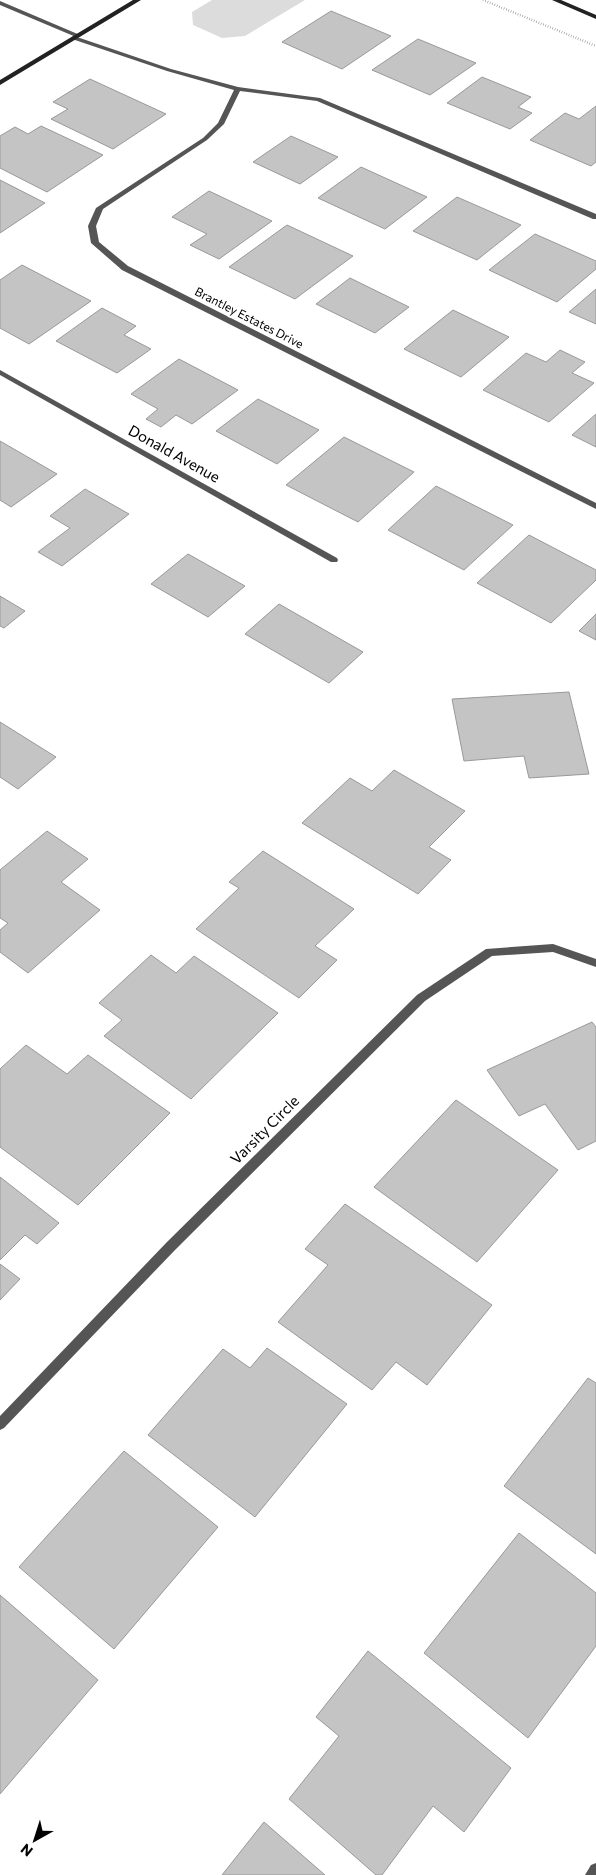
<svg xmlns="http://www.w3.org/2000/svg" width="596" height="1875" font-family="Commissioner,sans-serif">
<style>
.green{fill:#dcdcdc}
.building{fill:#c4c4c4;stroke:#999}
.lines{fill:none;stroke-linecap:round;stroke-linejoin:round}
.path{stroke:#777;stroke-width:2.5;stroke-dasharray:0.5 2;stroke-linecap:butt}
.lane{fill:#555;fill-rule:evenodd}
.street{fill:#555;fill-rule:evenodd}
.secondary{fill:#222;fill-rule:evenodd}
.labels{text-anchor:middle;stroke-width:4;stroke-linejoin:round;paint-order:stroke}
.far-street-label{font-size:12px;fill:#000;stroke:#fff}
.street-label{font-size:15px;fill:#000;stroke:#fff}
</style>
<rect width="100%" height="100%" fill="#fff"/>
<!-- green -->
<path class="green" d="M212,0H305L245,36L222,38L193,25L192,12Z"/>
<!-- building -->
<path class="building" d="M331,11L391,36L342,69L282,42Z
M418,39L476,63L430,95L372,70Z
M482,77L531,97L518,107L532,113L510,129L447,103Z
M90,79L166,114L113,149L51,119L68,109L53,102Z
M596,106V162L591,166L530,140L565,113L579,119Z
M41,126L103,155L47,192L0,168V136L15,127L28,134Z
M291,136L338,157L300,184L253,162Z
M361,167L427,197L385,229L318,198Z
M0,180L45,203L0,233Z
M209,191L272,221L219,259L190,245L207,234L172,217Z
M457,197L521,225L477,260L413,231Z
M287,225L353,256L295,299L229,267Z
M535,234L596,261V269L557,302L489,270Z
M22,265L91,301L29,344L0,328V280Z
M350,278L409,307L375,333L316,304Z
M596,289V324L569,312Z
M102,308L136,326L124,335L151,349L117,373L56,341Z
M453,310L509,337L461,377L404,349Z
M560,350L585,362L572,373L594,383L549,422L483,390L526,353L546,362Z
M179,359L238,390L192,424L176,415L161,427L146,419L158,409L131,394Z
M258,399L319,430L277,464L216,431Z
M596,414V447L572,435Z
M344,437L414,472L358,522L286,485Z
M0,441L57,474L11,507L0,500Z
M436,486L513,525L464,570L388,530Z
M85,489L129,514L62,566L38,552L70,528L50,516Z
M529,535L596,570V580L551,623L477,583Z
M188,554L245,586L208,617L151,584Z
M0,596L25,611L4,628L0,626Z
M279,604L363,652L329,683L245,634Z
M596,614V640L579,631Z
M569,692L589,774L529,778L524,756L464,761L452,699Z
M0,722L56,757L18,789L0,777Z
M394,770L465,811L429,847L451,860L418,894L302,823L350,778L372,791Z
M47,831L88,859L61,882L100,910L28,973L0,952V930L8,923L0,918V870Z
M263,851L354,909L315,946L337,960L299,998L196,929L239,888L229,882Z
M151,955L176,973L194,956L278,1013L191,1099L104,1036L122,1020L99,1003Z
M592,1022L596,1027V1141L578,1150L545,1104L519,1116L487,1070Z
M26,1045L67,1074L88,1055L170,1113L78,1205L0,1147V1069Z
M456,1100L558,1170L477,1262L374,1187Z
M0,1177L59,1223L37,1244L25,1235L0,1260Z
M345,1204L492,1305L427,1385L396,1362L372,1390L278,1322L328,1265L305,1249Z
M0,1264L20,1279L0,1300Z
M267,1348L347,1404L255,1517L148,1435L223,1349L250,1368Z
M588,1378L596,1383V1554L504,1486Z
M124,1451L218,1527L114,1649L19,1567Z
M519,1533L596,1593V1646L528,1738L424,1653Z
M0,1595L98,1680L0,1794Z
M368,1651L511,1768L464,1832L433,1806L382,1875H376L289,1799L339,1736L316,1717Z
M264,1822L325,1875H222Z"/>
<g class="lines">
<!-- path -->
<path class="path" d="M483,0L596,46"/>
<!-- lane -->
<path class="lane" d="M0,1L80,35L81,36L76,37L0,5Z"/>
<!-- street -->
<path class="street" d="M74,36L171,69L238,87L320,98L596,214V219H593L317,101L240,91L224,124L207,140L103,209L96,226L99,242L128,266L596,503V509L122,270L91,243L88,226L96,208L203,138L218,123L234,90L167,71L72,39V37Z
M0,370L337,558L338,560L337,562H331L0,375Z
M553,944L596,959V967L553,952L492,956L425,1001L175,1250L4,1428L0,1430V1416L167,1242L417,995L486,949Z
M596,1863V1875H585L591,1865Z"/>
<!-- secondary -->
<path class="secondary" d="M133,0H141L0,85V80Z
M552,0H561L596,15V19Z"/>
</g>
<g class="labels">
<!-- far-street labels -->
<g class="far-street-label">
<text transform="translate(249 318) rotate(27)" y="4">Brantley Estates Drive</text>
</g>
<!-- street labels -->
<g class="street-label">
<text transform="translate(174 454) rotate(29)" y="5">Donald Avenue</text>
<text transform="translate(265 1130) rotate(-45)" y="5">Varsity Circle</text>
</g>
</g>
<!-- north arrow -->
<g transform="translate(35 1840) rotate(219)" stroke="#ffffff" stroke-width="4" paint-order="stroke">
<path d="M0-4L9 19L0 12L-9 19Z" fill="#000000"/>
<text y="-8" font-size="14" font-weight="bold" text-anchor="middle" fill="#000000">N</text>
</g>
</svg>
